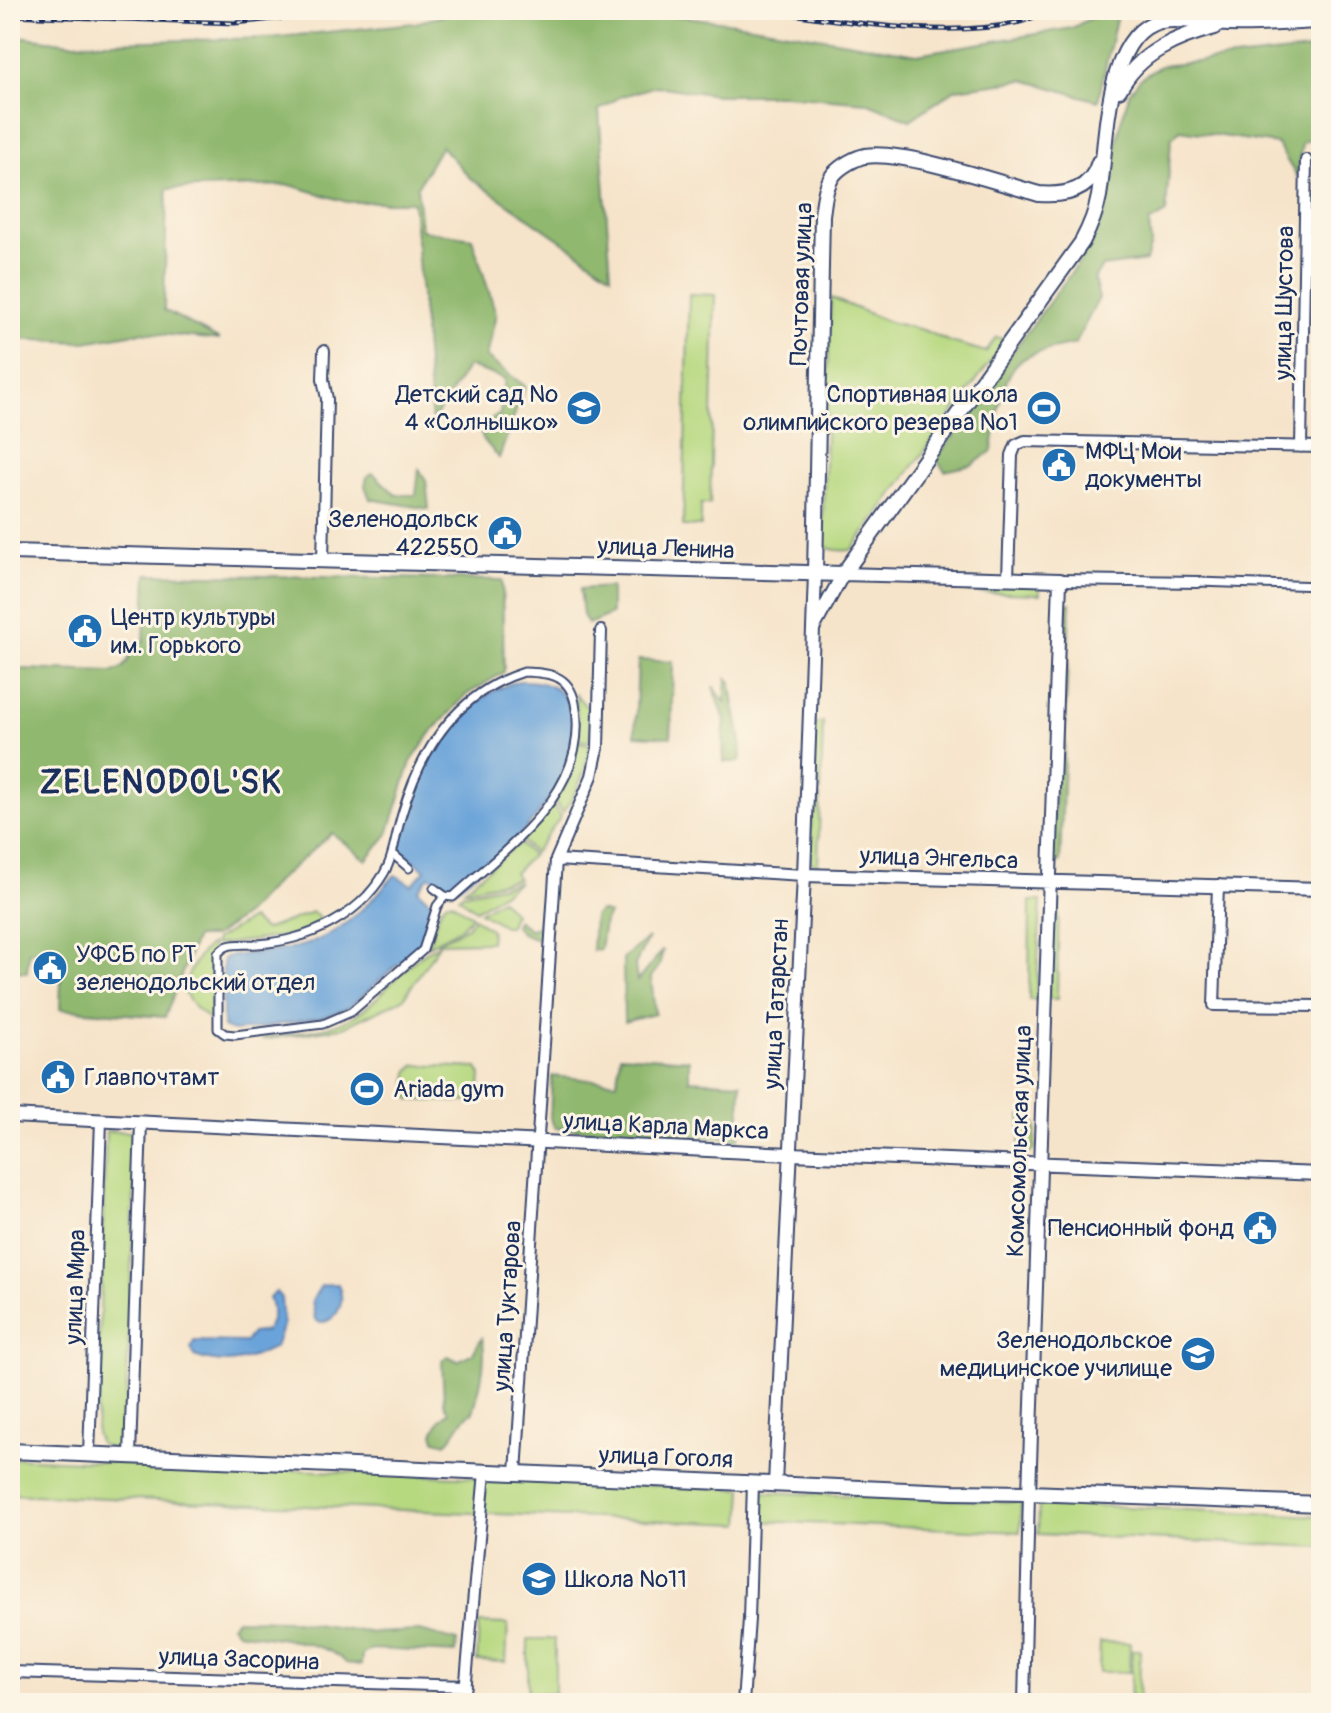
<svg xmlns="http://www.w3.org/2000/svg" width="1331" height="1713" font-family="Pangolin,sans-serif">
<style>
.green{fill:#b6d87f;stroke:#68846e;stroke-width:2}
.forest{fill:#90b86e;stroke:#567466;stroke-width:2}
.water{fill:#69a3d9;stroke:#42699c;stroke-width:2}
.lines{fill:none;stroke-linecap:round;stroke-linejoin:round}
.pedestrian-casing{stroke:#3c4a6e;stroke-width:11}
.minor-casing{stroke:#3c4a6e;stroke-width:14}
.tertiary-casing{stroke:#3c4a6e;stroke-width:16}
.secondary-casing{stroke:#3c4a6e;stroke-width:18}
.pedestrian{stroke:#fff;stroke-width:7}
.minor{stroke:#fff;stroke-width:10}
.tertiary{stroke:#fff;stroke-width:12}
.secondary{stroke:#fff;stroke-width:14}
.rail-casing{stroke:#1b2f5e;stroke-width:5}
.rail{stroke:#fcf5e5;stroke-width:2;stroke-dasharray:6;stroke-linecap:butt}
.labels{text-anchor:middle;stroke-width:6;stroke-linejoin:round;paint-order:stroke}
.street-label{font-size:24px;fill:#1b2f5e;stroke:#fcf5e5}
.poi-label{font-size:24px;fill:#1b2f5e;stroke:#fcf5e5;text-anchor:start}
.district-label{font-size:32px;font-weight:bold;letter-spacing:2px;fill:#1b2f5e;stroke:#fcf5e5}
</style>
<rect width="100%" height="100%" fill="#fcf5e5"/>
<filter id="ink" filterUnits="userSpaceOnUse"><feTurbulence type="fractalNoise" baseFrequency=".0125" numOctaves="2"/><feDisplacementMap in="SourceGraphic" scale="16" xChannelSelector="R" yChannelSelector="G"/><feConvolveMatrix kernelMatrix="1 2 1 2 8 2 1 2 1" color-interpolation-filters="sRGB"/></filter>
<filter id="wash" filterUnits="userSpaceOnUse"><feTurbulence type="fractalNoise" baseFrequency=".006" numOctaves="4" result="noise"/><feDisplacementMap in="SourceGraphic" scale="32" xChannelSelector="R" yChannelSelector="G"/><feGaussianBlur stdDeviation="1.8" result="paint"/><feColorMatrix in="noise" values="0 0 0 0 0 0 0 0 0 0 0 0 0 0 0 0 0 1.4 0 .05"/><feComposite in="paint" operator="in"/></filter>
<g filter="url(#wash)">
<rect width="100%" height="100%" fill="#f6e4ca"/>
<!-- green -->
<path class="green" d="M689,294L715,295L710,504H701V526H683Z
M831,298L889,322L923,330L948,341L986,352L996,337L1006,340L859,540L851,550C841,551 829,551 822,544Z
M969,580L1040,582V594L968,592Z
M576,695L592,713L590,741L578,740Z
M823,722L821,791L813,785L815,724Z
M577,742L590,744C587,768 577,792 563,812L554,801Z
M820,797L818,866L810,861L812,800Z
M552,804L561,816L534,853L521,840L542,819Z
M519,843L532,855L514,873L518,879L463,890Z
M519,882L476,910L459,897L462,894Z
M501,899L515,914L512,916L509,926H504L480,912Z
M1052,899H1059L1057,999H1049Z
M1030,901H1041L1036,1000H1029Z
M447,902H452L472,916L463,926L428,946L441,908Z
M313,912L324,923L295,935L215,945V940L251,919L264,930Z
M474,918L491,930L490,942L436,943L467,927Z
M212,944L211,1021L195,1008L182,989C190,972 195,955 212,944Z
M439,945L403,999L341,1028L261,1040L266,1037C299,1032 336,1031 363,1010C389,990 409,958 439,945Z
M415,1065L477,1068L481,1075L479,1098L473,1102L411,1100L407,1093L408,1072Z
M1021,1116L1033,1119L1036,1127L1034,1150L1028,1154H1019Z
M106,1131L136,1132L125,1435L120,1445L110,1449L100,1444L96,1434Z
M10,1458L743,1489L741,1524L10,1494Z
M760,1492L1021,1502L1020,1532L759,1521Z
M1039,1503L1321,1516V1547L1038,1534Z
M479,1623L508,1624L506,1662L477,1661Z
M528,1639H555V1693H528Z
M1100,1642L1130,1643L1129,1672H1099Z
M1132,1650H1140L1139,1703H1130Z"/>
<!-- forest -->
<path class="forest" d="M465,10H628L735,23L917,54L1072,28L1106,10H1118L1098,101L1024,80L956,89L910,120L866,102L784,95H716L656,86L620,97L599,110L611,275L469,177L441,146L417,187L421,230L472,238L496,314L486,357L525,386L499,458L483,439L479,427L500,414L505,379L468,366L432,422L413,202H347L290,185L167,189L164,310L220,340L141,332L85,342L10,339V35L70,43L269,38L415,23Z
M1308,50L1315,65H1321V135L1302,143L1297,177L1277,144L1180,130L1171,139L1166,213L1149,223L1151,244L1146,261L1102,267L1094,279L1099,298L1075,344C1058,348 1034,351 1020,361C1001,375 995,428 992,451L972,465L945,471L936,459L950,440L970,420L985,398L996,374L1080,261L1104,214L1121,121L1130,92L1140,79L1160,66Z
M419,469L426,480L429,509L370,499L365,486L367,477L373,473L396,495H416Z
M147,574L502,580L504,672L466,695L431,733L411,762L388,834L366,860L332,833L278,880L246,914L214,937H196L165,1017L60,1009L62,953L29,951L27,972L10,971V618C15,632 5,657 21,669L112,672L123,668L129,659V642H144Z
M611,587V614L588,624L583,615L580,589Z
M1062,603H1070L1060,862H1052Z
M638,660L673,662L671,737L635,735Z
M727,678L731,682C732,709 744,734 740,762H724L723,739L725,720L713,686L725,702Z
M548,877L551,884L546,942L521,933L515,926L517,920L529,929L538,927L544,878Z
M600,911L609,914L604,923L600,949L592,951L594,916Z
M648,938L635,965L637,981L663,950L659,966L651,977L655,1014L624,1022L623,958Z
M620,1055L689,1060V1080L741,1083L739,1139L555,1128L550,1118L552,1076L617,1082Z
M482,1338C488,1358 479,1392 473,1412C460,1418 458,1433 446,1443L435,1440L433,1433L440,1420L449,1412L444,1403L442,1360L448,1356L458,1361L473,1353Z
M236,1619L288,1620L374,1633L420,1631L457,1641L456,1653L371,1649L362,1655L361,1665L346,1663C326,1640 267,1638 237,1632L231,1625Z"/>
<!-- water -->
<path class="water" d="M519,681C600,679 575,763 544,806C521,839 484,867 453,891L429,876L418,890L434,905L421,944L348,1008L323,1017L254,1029L233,1031L223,1027V959L226,957C247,953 268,953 288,949C337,940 364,909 395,875L412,885L425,870L400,849C399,834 404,821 408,807C426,753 462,697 519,681Z
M330,1284H338C346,1301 339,1320 320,1323L315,1319L312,1300L321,1286Z
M276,1292L281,1298L283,1325L275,1347C245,1362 226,1367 194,1356L191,1347L194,1341L245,1342L252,1333L266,1331C273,1319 274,1310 269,1298Z"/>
</g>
<g filter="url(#ink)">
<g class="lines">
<defs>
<path id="pedestrian" d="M1198,582L1321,586
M524,672C549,673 569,674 575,703C592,790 509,846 453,897L445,896L437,906L423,950L351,1012L323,1024L235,1035L225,1034L218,1029V953C222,950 223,947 228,946C237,943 248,945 258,944C270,943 283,941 294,938C321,931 348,916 367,896C396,864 391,851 402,814C421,749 456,693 524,672Z
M394,855L409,868
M434,888L445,896"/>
<path id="minor" d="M1301,447L1306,160
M323,560L327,399L323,379L324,351
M1008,578L1012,455L1016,445L1025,441L1321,447
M1060,580L1198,582
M556,860L804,875
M1218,885L1214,1005L1321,1006
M89,1454L101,1120
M130,1456L141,1122
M516,1473L556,860L592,776L598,748L601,631
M10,1672L466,1686
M464,1703L485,1472
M743,1703L749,1619L753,1483
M1024,1703L1029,1493"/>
<path id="tertiary" d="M813,629L843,574L1060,580L1029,1493
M804,875L1321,889
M10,1116L791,1154L1321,1174
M775,1484L804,875L815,574"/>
<path id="secondary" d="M1119,90C1139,53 1176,37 1215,27
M10,552L843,574L1082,242C1090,227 1096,213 1099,196C1107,150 1103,33 1161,21C1183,17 1207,24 1229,24C1259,25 1290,22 1321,21
M815,574L822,215C824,202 825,185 834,174C841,166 855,158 865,156C904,150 999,183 1039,194C1066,196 1091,191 1099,162
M10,1451L952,1492L1029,1493L1321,1504"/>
</defs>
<!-- pedestrian casing -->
<use href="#pedestrian" class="pedestrian-casing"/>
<!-- minor casing -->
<use href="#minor" class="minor-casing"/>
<!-- tertiary casing -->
<use href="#tertiary" class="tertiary-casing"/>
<!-- secondary casing -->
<use href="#secondary" class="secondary-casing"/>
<!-- pedestrian -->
<use href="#pedestrian" class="pedestrian"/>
<!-- minor -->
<use href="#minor" class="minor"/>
<!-- tertiary -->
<use href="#tertiary" class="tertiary"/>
<!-- secondary -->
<use href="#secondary" class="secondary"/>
<defs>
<path id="rail" d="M761,10C842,20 940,40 1020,22C1030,20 1040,14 1049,10
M10,15L235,23L361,10"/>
</defs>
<!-- rail casing -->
<use href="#rail" class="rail-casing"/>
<!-- rail -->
<use href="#rail" class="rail"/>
</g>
</g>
<!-- icons -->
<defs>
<symbol id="school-disc" viewBox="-11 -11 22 22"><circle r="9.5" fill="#1f6fb2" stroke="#fcf5e5"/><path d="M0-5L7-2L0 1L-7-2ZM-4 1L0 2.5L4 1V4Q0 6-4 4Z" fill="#fff"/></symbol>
<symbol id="stadium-disc" viewBox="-11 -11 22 22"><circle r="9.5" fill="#1f6fb2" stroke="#fcf5e5"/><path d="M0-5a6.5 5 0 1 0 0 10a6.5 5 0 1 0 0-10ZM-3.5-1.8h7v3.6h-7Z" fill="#fff"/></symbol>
<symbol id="civic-disc" viewBox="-11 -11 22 22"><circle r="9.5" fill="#1f6fb2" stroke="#fcf5e5"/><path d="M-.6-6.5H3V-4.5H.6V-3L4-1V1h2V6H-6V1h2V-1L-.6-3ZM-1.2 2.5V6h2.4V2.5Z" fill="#fff"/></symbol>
<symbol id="university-disc" viewBox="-11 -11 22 22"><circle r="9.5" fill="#1f6fb2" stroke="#fcf5e5"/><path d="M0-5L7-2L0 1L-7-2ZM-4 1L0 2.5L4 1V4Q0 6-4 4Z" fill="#fff"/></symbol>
</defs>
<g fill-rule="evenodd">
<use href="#school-disc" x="564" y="388" width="40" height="40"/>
<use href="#stadium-disc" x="1024" y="388" width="40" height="40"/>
<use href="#civic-disc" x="1039" y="445" width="40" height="40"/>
<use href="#civic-disc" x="485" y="513" width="40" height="40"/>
<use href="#civic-disc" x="65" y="611" width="40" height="40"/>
<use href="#civic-disc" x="30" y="948" width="40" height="40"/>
<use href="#civic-disc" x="38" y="1057" width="40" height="40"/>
<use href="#stadium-disc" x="347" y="1069" width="40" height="40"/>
<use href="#civic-disc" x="1240" y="1208" width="40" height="40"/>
<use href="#university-disc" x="1178" y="1334" width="40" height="40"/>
<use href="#school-disc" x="519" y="1559" width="40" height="40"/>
</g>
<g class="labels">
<!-- street labels -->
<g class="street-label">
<text transform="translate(801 284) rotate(-88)" y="8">Почтовая улица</text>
<text transform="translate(1284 303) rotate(-89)" y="8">улица Шустова</text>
<text transform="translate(666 548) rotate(2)" y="8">улица Ленина</text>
<text transform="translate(939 858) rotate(2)" y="8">улица Энгельса</text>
<text transform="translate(776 1004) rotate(-87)" y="8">улица Татарстан</text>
<text transform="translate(666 1126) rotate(3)" y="8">улица Карла Маркса</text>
<text transform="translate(1019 1141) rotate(-88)" y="8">Комсомольская улица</text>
<text transform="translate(75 1287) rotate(-88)" y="8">улица Мира</text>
<text transform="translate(507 1306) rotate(-86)" y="8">улица Туктарова</text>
<text transform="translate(666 1457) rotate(2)" y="8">улица Гоголя</text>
<text transform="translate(239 1659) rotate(2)" y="8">улица Засорина</text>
</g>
<!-- poi labels -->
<g class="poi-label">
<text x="558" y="402" text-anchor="end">Детский сад №<tspan x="558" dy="28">4 «Солнышко»</tspan></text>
<text x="1018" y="402" text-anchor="end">Спортивная школа<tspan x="1018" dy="28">олимпийского резерва №1</tspan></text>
<text x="1085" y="459">МФЦ Мои<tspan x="1085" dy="28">документы</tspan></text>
<text x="479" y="527" text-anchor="end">Зеленодольск<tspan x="479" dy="28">422550</tspan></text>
<text x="111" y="625">Центр культуры<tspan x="111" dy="28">им. Горького</tspan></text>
<text x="76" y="962">УФСБ по РТ<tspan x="76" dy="28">зеленодольский отдел</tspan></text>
<text x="84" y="1085">Главпочтамт</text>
<text x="393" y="1097">Ariada gym</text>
<text x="1234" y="1236" text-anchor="end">Пенсионный фонд</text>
<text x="1172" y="1348" text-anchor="end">Зеленодольское<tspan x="1172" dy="28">медицинское училище</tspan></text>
<text x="565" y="1587">Школа №11</text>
</g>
<!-- district labels -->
<g class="district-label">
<text x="161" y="793">ZELENODOL'SK</text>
</g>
</g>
<!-- margin -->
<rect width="1331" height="1713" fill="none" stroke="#fcf5e5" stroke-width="40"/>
</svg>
